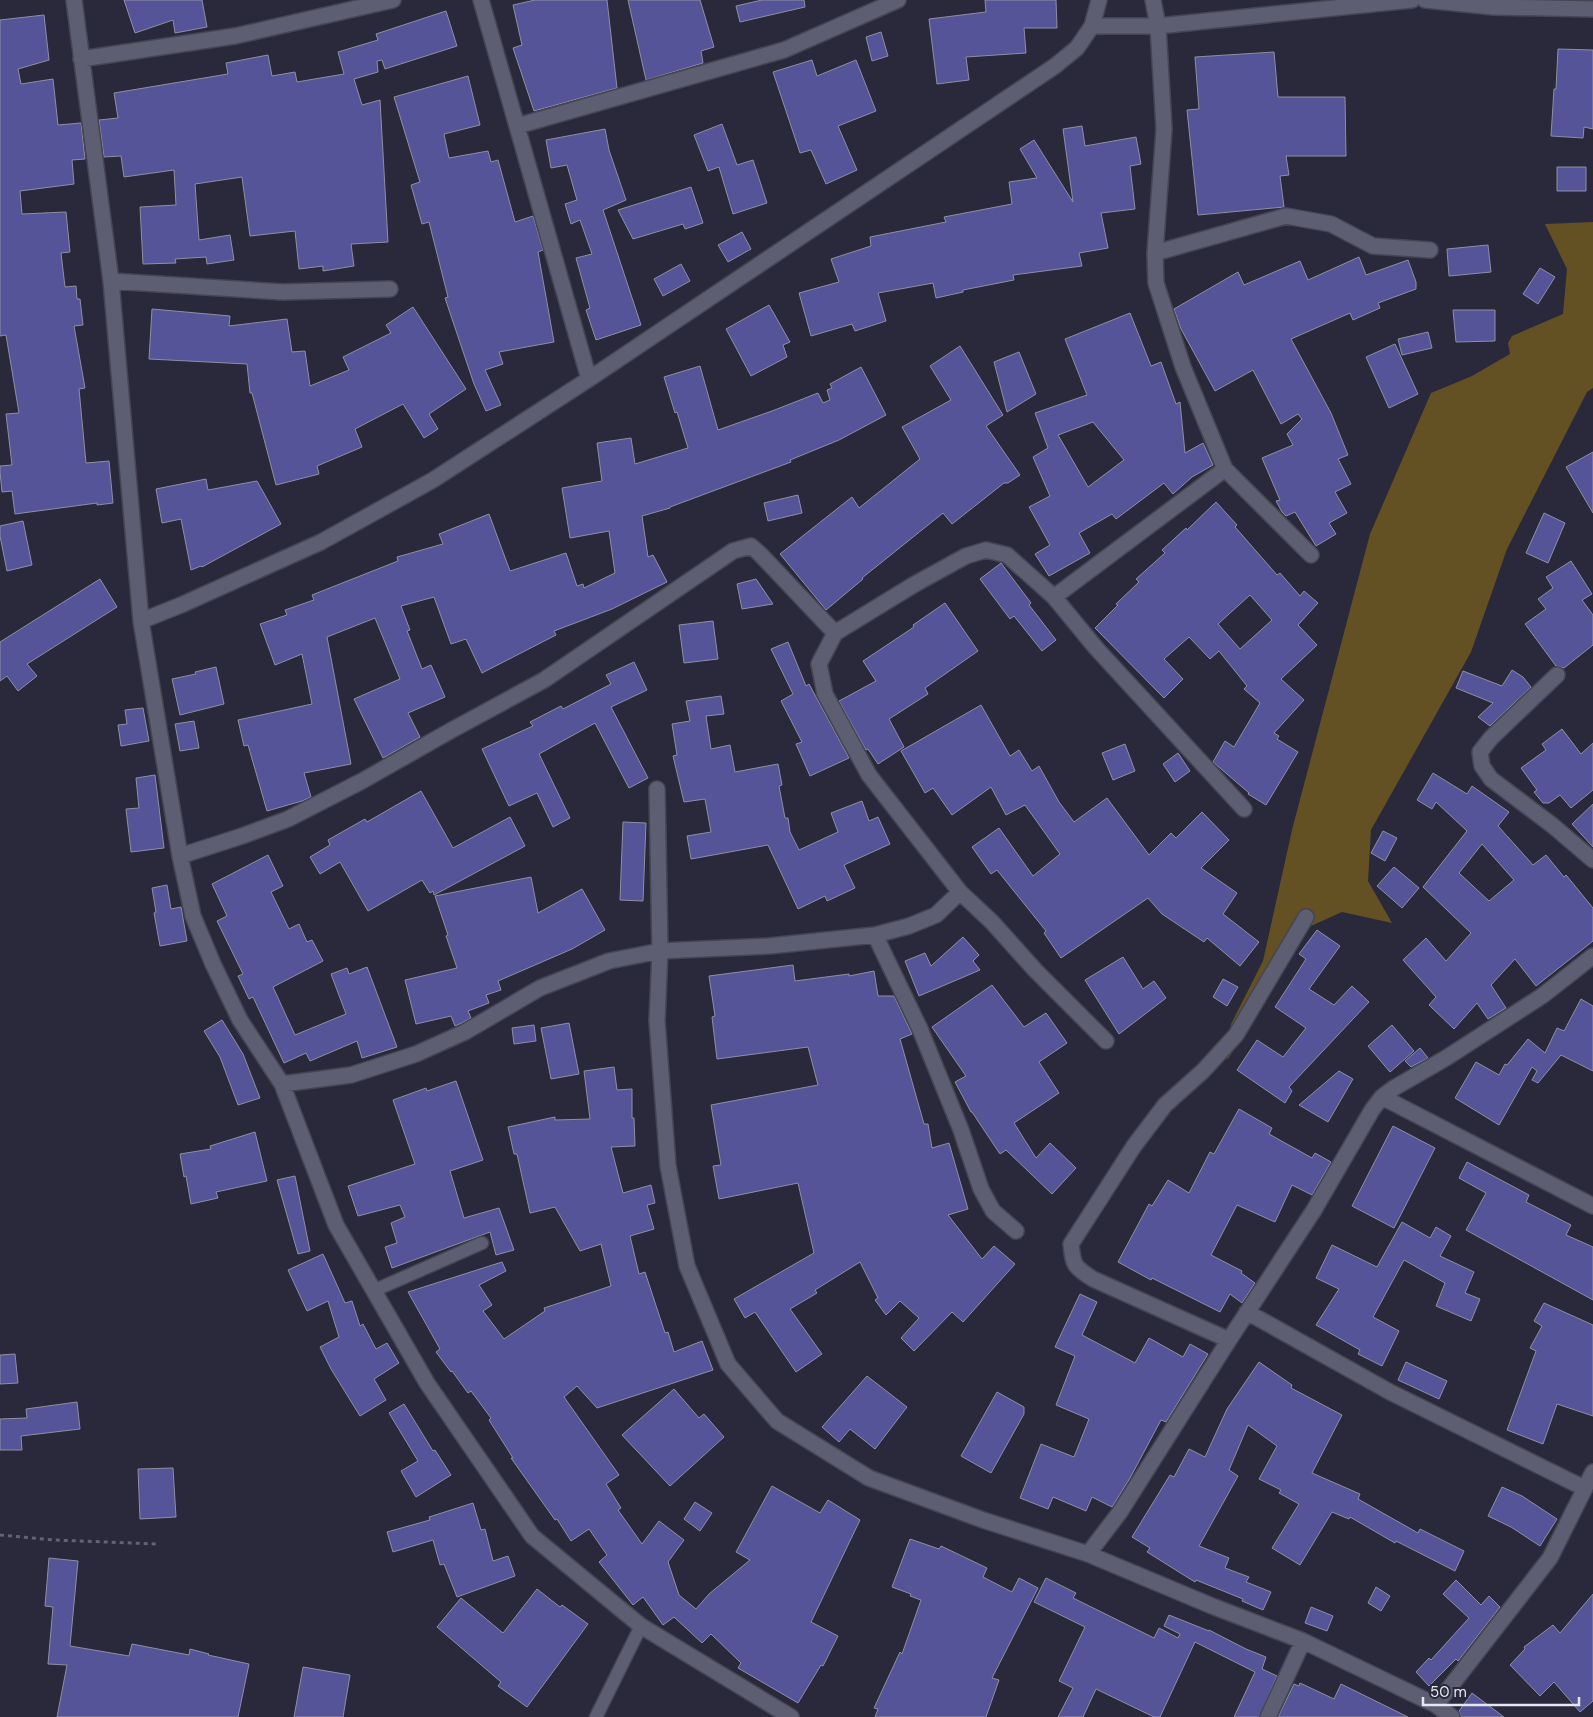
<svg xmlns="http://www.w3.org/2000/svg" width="1593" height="1717" font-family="'DM Sans',sans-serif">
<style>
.green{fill:#635123}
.building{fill:#565499;stroke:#8e8fa4;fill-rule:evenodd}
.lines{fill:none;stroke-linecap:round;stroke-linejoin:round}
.service-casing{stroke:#454553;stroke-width:15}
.minor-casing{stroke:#454553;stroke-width:18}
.path{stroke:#626272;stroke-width:3;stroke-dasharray:4 4;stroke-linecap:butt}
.service{stroke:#5d5e72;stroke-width:12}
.minor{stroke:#5d5e72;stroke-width:15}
</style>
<rect width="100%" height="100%" fill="#29293b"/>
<!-- green -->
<path class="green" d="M1593,222V388L1587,392L1507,549L1471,652L1371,830L1368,881L1392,923L1342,912L1293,934L1238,1044L1227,1060L1231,1024L1263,961L1292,830L1370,534L1431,393L1472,376L1510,354L1508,343L1512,336L1563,314L1567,269L1545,224Z"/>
<!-- building -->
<path class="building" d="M124,0H202L207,27L175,33L173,20L135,33Z
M535,0H607L617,88L534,111L513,48L522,45L513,5Z
M628,0H700L714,47L701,51L703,63L646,80Z
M762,0H804L805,7L740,22L736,6Z
M985,0H1056L1057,28H1024L1026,53L966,57L969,80L937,84L929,19L986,12Z
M446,11L457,46L385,69L382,60L377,61L378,72L354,79L362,105L380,100L388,242L351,244L354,266L323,271V266L299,269L295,231L250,236L242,177L195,184L199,240L230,235L234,260L207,264L206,257L175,259L176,263L143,264L140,207L176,205L174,170L124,177L121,156L104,157L99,120L118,118L114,93L228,74L226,63L268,55L272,76L295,72L297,82L344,74L338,52L378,40L376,34Z
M44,15L49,60L18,69L21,84L53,79L58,125L81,123L85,159L72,160L74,184L20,191L22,214L66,212L70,252L61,253L65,287L76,286L77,299H80L83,325L74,326L85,388L79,389L86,463L109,461L113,503L97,505V503L15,514L12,491L2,492L0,472V466L12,465L6,414L19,413L6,335L0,336V20Z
M881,32L888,56L872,61L866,37Z
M1558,49L1593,50V129L1584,127L1583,138L1551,136L1554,89H1556Z
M1274,52L1278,97H1345L1346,156H1286L1289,175L1280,176L1284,207L1198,215L1187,110L1199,109L1195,57Z
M812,60L817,76L856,60L876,111L838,126L857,170L826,184L811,150L800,153L773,72Z
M468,76L480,125L444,134L449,158L488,151L491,162L498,160L515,222L533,216L543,250L538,252L554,342L499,352L503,364L485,370L501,405L486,411L474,384L445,298L448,297L429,222L422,224L411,185L420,182L394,97Z
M722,124L737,165L753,160L767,203L733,214L719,167L708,171L694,135Z
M1082,126L1085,146L1136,137L1141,164L1130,166L1135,209L1101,213L1108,248L1079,253L1082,266L1013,275L1014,280L963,290V292L936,298L933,283L878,293L886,321L855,331L852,324L811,336L799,293L839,282L831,259L871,246L870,237L946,222L944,217L1012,204L1009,182L1037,178L1020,149L1034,140L1073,202L1063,129Z
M605,129L609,150L626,200L603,210L641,325L596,340L586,310L590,308L576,258L592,254L580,220L571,224L565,204L577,200L567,165L551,168L546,140Z
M1557,167H1586V191H1557Z
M691,187L703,223L685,229L683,224L633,239L618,210Z
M742,232L751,249L728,262L718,245Z
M1488,245L1491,272L1449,276L1447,249Z
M1359,257L1366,275L1408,260L1416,282V289L1378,303L1380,308L1353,320L1350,313L1291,339L1331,413L1348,455L1338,459L1351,484L1335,492L1347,513L1329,523L1336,534L1316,546L1295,512L1286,516L1282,512L1276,501L1280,500L1262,458L1293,445L1287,434L1302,419L1298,414L1281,424L1253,370L1215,391L1181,329L1174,309L1238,272L1244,285L1300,261L1308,280Z
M681,264L690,281L663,296L654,279Z
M1540,268L1555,277L1538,304L1523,294Z
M769,305L790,342L783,345L787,357L751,376L726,329Z
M413,307L466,389L429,414L438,429L424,438L403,404L355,429L362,447L317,466L319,474L276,485L252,393H250L247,364L149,359L152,309L230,316L229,326L287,319L292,352L305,351L310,386L349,370L343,357L391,333L386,325Z
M1453,310H1495V341L1456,342Z
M1130,313L1151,366L1161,362L1176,404L1180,402L1185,453L1203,443L1213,465L1192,477L1173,494L1164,483L1116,519L1112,514L1079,533L1090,553L1049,576L1035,554L1050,545L1029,507L1050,496L1033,457L1048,448L1035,413L1087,395L1065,339ZM1093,422L1124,460L1088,487L1058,435Z
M1428,332L1432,348L1402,355L1398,339Z
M1395,344L1418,394L1389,408L1366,357Z
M960,346L1003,415L986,426L1020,475L1008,483H1004L952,524L943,513L862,578L863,579L826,610L780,554L852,497L859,508L920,459L902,427L951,400L930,366Z
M1019,352L1036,394L1007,412L994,362Z
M700,366L718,430L772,411L818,393L823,403L830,400L827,390L832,388L830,384L861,367L886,415L839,440L790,460L791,462L670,507V508L642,516L648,557L653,555L667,582L612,609L554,631L556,635L482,673L466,639L451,644L434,597L401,606L410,630L407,631L422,669L431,665L445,697L408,713L420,737L383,758L354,699L400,679L375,618L327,637L351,764L304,773L311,797L302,801L267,811L248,745L244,746L238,720L312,704L302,654L275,665L260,624L287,615L285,610L314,600L312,595L398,561L397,557L443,544L439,534L489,514L510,571L566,553L577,586L583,584L584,588L615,573L609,531L570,538L562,488L602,481L597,443L631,438L635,464L688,448L677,412L675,413L664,377Z
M1593,452V513L1566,467Z
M206,479L208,490L257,481L281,524L202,567L201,566L191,570L181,519L162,523L156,489Z
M798,495L802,513L768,521L764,503Z
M1216,502L1237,525L1235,527L1277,575L1280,573L1300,596L1304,591L1318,603L1298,625L1317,645L1281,679L1304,700L1274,733L1279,736L1277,739L1298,752L1266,805L1248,794L1249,793L1213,762L1225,741L1234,747L1260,703L1244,689L1247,686L1219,651L1210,659L1189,637L1164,659L1183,679L1164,698L1095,628L1118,605L1116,604L1139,582L1136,579L1165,553L1162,550L1186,528L1187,530ZM1250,595L1272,620L1240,649L1218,624Z
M1544,513L1565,523L1548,563L1526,553Z
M23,521L32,565L7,571L0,536V526Z
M1571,561L1592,594L1582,600L1593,615V645L1564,668L1556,666L1525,624L1546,609L1538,599L1553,588L1546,577Z
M1001,563L1031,603L1029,605L1056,640L1042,651L1014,616L1010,619L980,579Z
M100,579L117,607L27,664L37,676L18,691L7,676L0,681V642Z
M756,579L773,604L742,609L737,584Z
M945,603L978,651L925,688L928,694L889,719L904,747L878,764L868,749L866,750L839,701L876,681L863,661L914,627L913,625Z
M713,621L718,659L684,663L679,625Z
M788,642L806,686L809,684L849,758L810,776L796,744L802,742L781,701L793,694L771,649Z
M634,662L647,690L611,707L648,778L629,788L595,723L539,754L570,818L553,827L537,793L509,806L482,749L533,726L530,722L561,706L563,709L611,684L606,675Z
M216,667L224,704L180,715L172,679L196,674L195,672Z
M1512,670L1523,677L1531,687L1490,726L1478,717L1493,703L1456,688L1463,671L1502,686Z
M721,696L724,714L706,716L711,749L730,745L735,772L778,764L782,785L779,786L785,818H788L790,832L799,850L838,832L831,813L862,801L869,821L878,817L890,844L844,865L855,888L827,901L825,896L798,909L768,845L691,859L687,836L711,832L705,799L684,802L673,756L677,755L672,724L690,721L686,701Z
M981,705L1010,756L1019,750L1032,771L1039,766L1059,802L1074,822L1107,798L1149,855L1171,833L1176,838L1202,812L1229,840L1201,868L1237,893L1223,914L1259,942L1240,966L1207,938L1204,942L1162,914L1148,898L1061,958L1044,933L1046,931L997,870L991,874L972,847L999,828L1033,876L1060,854L1025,805L1006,815L991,787L952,815L933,788L925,793L901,751Z
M143,708L149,741L121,746L118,725L127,724L125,710Z
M194,721L199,748L180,751L175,724Z
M1562,729L1581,754L1593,743V790L1571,808L1560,795L1549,803H1543L1534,792L1537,790L1521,768L1546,750L1542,744Z
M1125,744L1135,771L1113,780L1102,753Z
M1178,753L1190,771L1175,782L1163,764Z
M1433,773L1467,794L1472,786L1509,812L1498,826L1533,865L1546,855L1564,877L1566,875L1593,908V941L1536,986L1515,959L1491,985L1506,1008L1488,1019L1477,1003L1454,1029L1429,1005L1436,997L1403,960L1426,938L1446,961L1471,933L1423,887L1467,831L1436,802L1432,809L1417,800ZM1482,844L1514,880L1489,901L1459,873Z
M155,775L164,848L131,852L126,809L139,808L136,778Z
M421,791L453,848L510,817L525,846L434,895L433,891L430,893L422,880L368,911L340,862L320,874L310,857L330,845L328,840L365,819L367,822Z
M1593,804V847L1572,824Z
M623,822L646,823L643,901L620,900Z
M1383,831L1397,838L1385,861L1371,853Z
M268,855L283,886L271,892L289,929L299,924L307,942L312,940L323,961L273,987L295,1035L346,1014L331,974L347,968L349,974L367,967L397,1047L362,1058L357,1041L310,1061L306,1053L284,1063L253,997L249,999L238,976L243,974L217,921L227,916L212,884Z
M1394,867L1419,888L1402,908L1377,886Z
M531,877L538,913L582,889L605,930L572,949L498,981L501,990L486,995L489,1003L468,1011L471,1018L462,1023L455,1026L451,1016L416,1024L405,980L457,968L446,936L448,935L435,896Z
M167,885L171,909L181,907L187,941L160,946L154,913L156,912L152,888Z
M1317,930L1340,946L1309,989L1334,1005L1352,986L1369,1002L1289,1087L1292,1091L1285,1103L1237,1070L1257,1040L1283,1057L1306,1028L1275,1007L1306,959L1299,954Z
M963,937L979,955L973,961L980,970L919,996L905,961L925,953L931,966Z
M1123,957L1143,989L1154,981L1166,998L1119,1034L1085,980Z
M793,965L795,981L849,974V976L874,971L878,996H894L912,1034L900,1039L924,1124H928L932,1148L949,1143L968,1209L948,1215L982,1259L994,1246L1015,1264L963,1322L952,1312L914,1351L901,1338L919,1318L900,1301L886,1315L875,1300L878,1298L860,1262L815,1290L817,1293L790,1309L822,1354L796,1372L755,1312L745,1318L734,1299L814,1253L798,1183L719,1199L713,1166L721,1165L711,1105L818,1085L808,1047L717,1059L712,1017L715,1016L709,976Z
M1223,979L1238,987L1227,1006L1213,997Z
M992,985L1024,1027L1046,1013L1067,1043L1039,1062L1059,1093L1014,1123L1036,1158L1050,1143L1076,1168L1052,1194L1006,1150L1000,1154L972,1112H971L955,1082L966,1076L932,1027Z
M1581,999L1593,1006V1071L1561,1055L1538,1083L1532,1080L1537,1071L1532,1067L1499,1125L1455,1098L1476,1062L1499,1075L1505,1064L1507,1065L1528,1039L1545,1053L1557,1028L1564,1031Z
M222,1020L243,1054L260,1098L238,1105L220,1057L204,1031Z
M569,1023L579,1074L551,1079L541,1028Z
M534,1025L536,1041L514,1044L512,1028Z
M1392,1025L1414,1051L1390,1072L1368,1046Z
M1420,1048L1428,1058L1411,1067L1405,1061Z
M614,1067L617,1090L632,1089V1118H634L635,1146L611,1147L623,1193L651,1185L655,1203L647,1205L654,1229L630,1236L639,1274L645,1272L665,1333L668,1332L674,1352L702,1341L713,1370L597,1408L577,1386L564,1397L619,1475L606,1484L621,1508L618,1510L642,1544L659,1521L684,1540L668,1562L679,1595L696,1609L709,1594L750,1560L736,1552L772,1486L820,1513L828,1500L860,1520L811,1622L838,1636L823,1666L821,1665L798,1703L738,1668L741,1663L711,1634L702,1643L674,1617L663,1625L643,1597L633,1605L599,1562L607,1555L589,1529L571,1541L557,1519L555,1520L511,1458H513L489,1420L491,1418L471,1391L468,1393L452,1371L451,1372L436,1352L440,1349L408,1292L502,1262L506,1271L479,1285L492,1305L483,1311L504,1339L545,1311L544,1308L611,1286L601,1244L580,1251L555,1207L530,1213L517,1154H514L508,1127L555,1117V1120L590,1119L584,1071Z
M1339,1071L1353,1079L1328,1122L1299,1105Z
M456,1081L483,1160L450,1171L464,1218L499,1208L514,1250L496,1255L490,1232L392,1268L385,1247L397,1243L391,1223L405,1217L400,1205L358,1216L348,1186L415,1164L393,1100L426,1088L427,1091Z
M1239,1109L1272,1128L1269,1134L1312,1158L1315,1153L1331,1162L1312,1195L1292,1185L1275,1222L1237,1205L1211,1255L1242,1271L1241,1273L1255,1283L1242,1303L1230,1294L1220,1312L1152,1278L1151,1280L1118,1262L1149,1204L1152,1206L1168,1180L1189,1193L1210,1152L1214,1154Z
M1393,1126L1435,1148L1394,1228L1352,1206Z
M255,1132L267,1181L216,1192L218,1198L191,1204L186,1176L184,1177L180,1154L211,1149L210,1146Z
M1467,1162L1529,1195L1526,1202L1571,1225L1566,1235L1593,1247V1300L1466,1230L1486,1193L1459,1178Z
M295,1176L310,1251L298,1254L277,1180Z
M1402,1222L1430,1238L1436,1227L1451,1236L1440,1256L1474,1272L1465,1293L1480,1299L1471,1321L1436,1306L1445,1283L1404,1260L1373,1317L1399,1331L1382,1366L1358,1354L1360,1350L1316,1325L1339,1289L1316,1278L1332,1245L1377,1267Z
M323,1254L345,1303L352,1301L360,1326L363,1324L376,1349L387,1343L399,1363L374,1379L386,1400L360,1416L331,1369L320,1347L339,1337L328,1301L307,1311L288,1270Z
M1080,1294L1097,1302L1082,1335L1135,1363L1149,1338L1183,1357L1190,1344L1208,1354L1166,1422L1161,1420L1130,1478L1112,1507L1092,1497L1086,1511L1053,1497L1048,1509L1020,1498L1041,1444L1074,1457L1089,1419L1056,1405L1075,1356L1055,1347Z
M1544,1303L1593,1325V1416L1557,1404L1543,1444L1507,1430L1536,1351L1530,1348L1542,1326L1534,1321Z
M15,1354L18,1383L0,1384V1355Z
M1259,1362L1292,1385L1291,1388L1342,1415L1312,1473L1360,1494L1358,1499L1418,1533L1420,1529L1464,1551L1455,1571L1396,1541L1395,1543L1350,1517L1349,1519L1332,1512L1300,1565L1272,1548L1299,1504L1279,1493L1281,1490L1259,1479L1277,1446L1248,1425L1229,1470L1238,1476L1199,1546L1229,1558L1225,1568L1249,1577L1246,1582L1271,1592L1263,1610L1242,1601L1243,1599L1196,1580L1195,1582L1147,1552L1150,1548L1132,1537L1170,1475L1174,1477L1189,1449L1205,1457L1227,1409Z
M1406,1362L1447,1381L1439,1399L1398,1380Z
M867,1376L907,1407L875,1449L850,1429L839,1442L822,1427Z
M674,1389L699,1418L704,1414L724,1437L670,1486L622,1435Z
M997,1392L1024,1407V1414L991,1473L961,1456Z
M77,1402L80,1429L21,1436L22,1450H0V1419L27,1418L26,1409Z
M404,1404L433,1451L435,1450L451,1475L416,1497L401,1471L418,1461L389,1413Z
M173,1468L176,1517L140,1519L138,1469Z
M1502,1487L1522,1496L1557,1519L1540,1546L1511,1527L1488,1516Z
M695,1502L712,1513L700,1531L684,1519Z
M473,1503L481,1530L485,1529L493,1561L508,1556L515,1576L457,1597L444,1564L440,1565L433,1540L393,1552L387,1532L430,1520L429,1517Z
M910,1539L939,1549L941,1546L987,1568L983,1577L1012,1592L1019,1578L1038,1588L992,1678L999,1680L986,1717H875L878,1709L874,1708L900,1652L902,1654L921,1600L910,1596L911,1594L892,1587Z
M49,1558L78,1561L70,1646L129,1656L132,1644L189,1655L190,1649L209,1654L208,1655L249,1664L238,1717H57L67,1665L48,1664L53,1607L45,1606Z
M1046,1578L1076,1593L1073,1598L1154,1638L1159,1628L1178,1638L1180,1634L1164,1626L1169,1615L1209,1631V1630L1246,1649L1266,1657L1262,1669L1277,1676L1259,1717H1234L1255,1672L1195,1642L1160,1717H1154L1096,1689L1083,1717H1058L1073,1688L1059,1681L1085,1627L1034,1602Z
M1456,1580L1481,1605L1489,1596L1500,1607L1458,1661L1456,1659L1429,1686L1416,1672L1429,1658L1431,1660L1469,1618L1443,1594Z
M1376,1587L1390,1596L1381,1611L1368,1603Z
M537,1589L560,1607L562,1605L588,1624L527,1707L498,1686L501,1682L437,1627L461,1598L503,1633Z
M1593,1594V1701L1580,1712L1554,1682L1540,1696L1510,1665L1525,1649L1524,1647L1553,1625L1560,1633Z
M1311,1607L1333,1616L1327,1631L1305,1623Z
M303,1667L350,1675L343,1717H294Z
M1300,1683L1334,1699L1341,1684L1408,1717H1278L1294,1684L1299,1686Z
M1472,1693L1504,1717H1461L1459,1711Z"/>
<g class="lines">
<defs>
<path id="service" d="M373,1291L482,1243
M596,1717L641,1626"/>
<path id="minor" d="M74,0L111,281L141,621L180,856L193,916L213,964L240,1020L282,1084L336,1225L427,1383L532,1536L641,1626L791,1717
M481,0L589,379
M1153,0L1158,26L1164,129L1155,253L1156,283L1183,367L1225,469L1311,555
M1425,0L1493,7L1593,9
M1092,26H1158L1412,0
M81,59L235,36L393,0
M517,126L784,50L898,0
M1155,253L1286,216L1331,224L1373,246L1430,250
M111,281L283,292L390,289
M1054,597L1225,469
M141,621L181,605L321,542L433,480L589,379L1055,66L1077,48L1092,26L1099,0
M835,633L819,664L825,694L869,775L960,892L992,922L1035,970L1106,1041
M1557,675L1491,738L1480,752L1482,766L1491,779L1552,825L1593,860
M657,789L660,951L657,1021L668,1166L687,1266L728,1364L777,1421L869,1478L983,1520L1088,1554L1212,1606L1303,1641L1436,1705L1452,1717
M180,856L242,836L288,819L362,781L450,731L544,680L733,551L751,546L760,554L835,633L915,584L966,556L986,550L1007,555L1054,597L1096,648L1244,809
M875,935L920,1029L961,1130L981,1189L993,1211L1016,1231
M282,1084L351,1075L416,1054L465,1032L540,988L609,961L660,951L769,946L875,935L909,926L936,915L960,892
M1382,1097L1593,1206
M1247,1312L1390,1392L1584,1488
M1229,1340L1093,1279C1074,1267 1073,1265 1071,1244L1134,1146L1165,1105L1203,1071L1236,1035L1306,917
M1088,1554L1120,1512L1229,1340L1314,1210L1372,1110L1382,1097L1394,1088L1446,1058L1542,996L1593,956
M1436,1705L1550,1558L1593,1472
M1268,1717L1303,1641"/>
</defs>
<!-- service casing -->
<use href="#service" class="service-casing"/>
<!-- minor casing -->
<use href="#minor" class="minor-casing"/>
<!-- path -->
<path class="path" d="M0,1535L54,1540L157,1544"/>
<!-- service -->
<use href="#service" class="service"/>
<!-- minor -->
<use href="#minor" class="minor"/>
</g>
<!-- scale -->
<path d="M1423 1697v8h156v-8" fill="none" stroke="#e5e6f1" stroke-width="2.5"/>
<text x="1430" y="1697" font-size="15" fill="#e5e6f1" stroke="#29293b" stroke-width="4" paint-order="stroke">50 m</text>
</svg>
